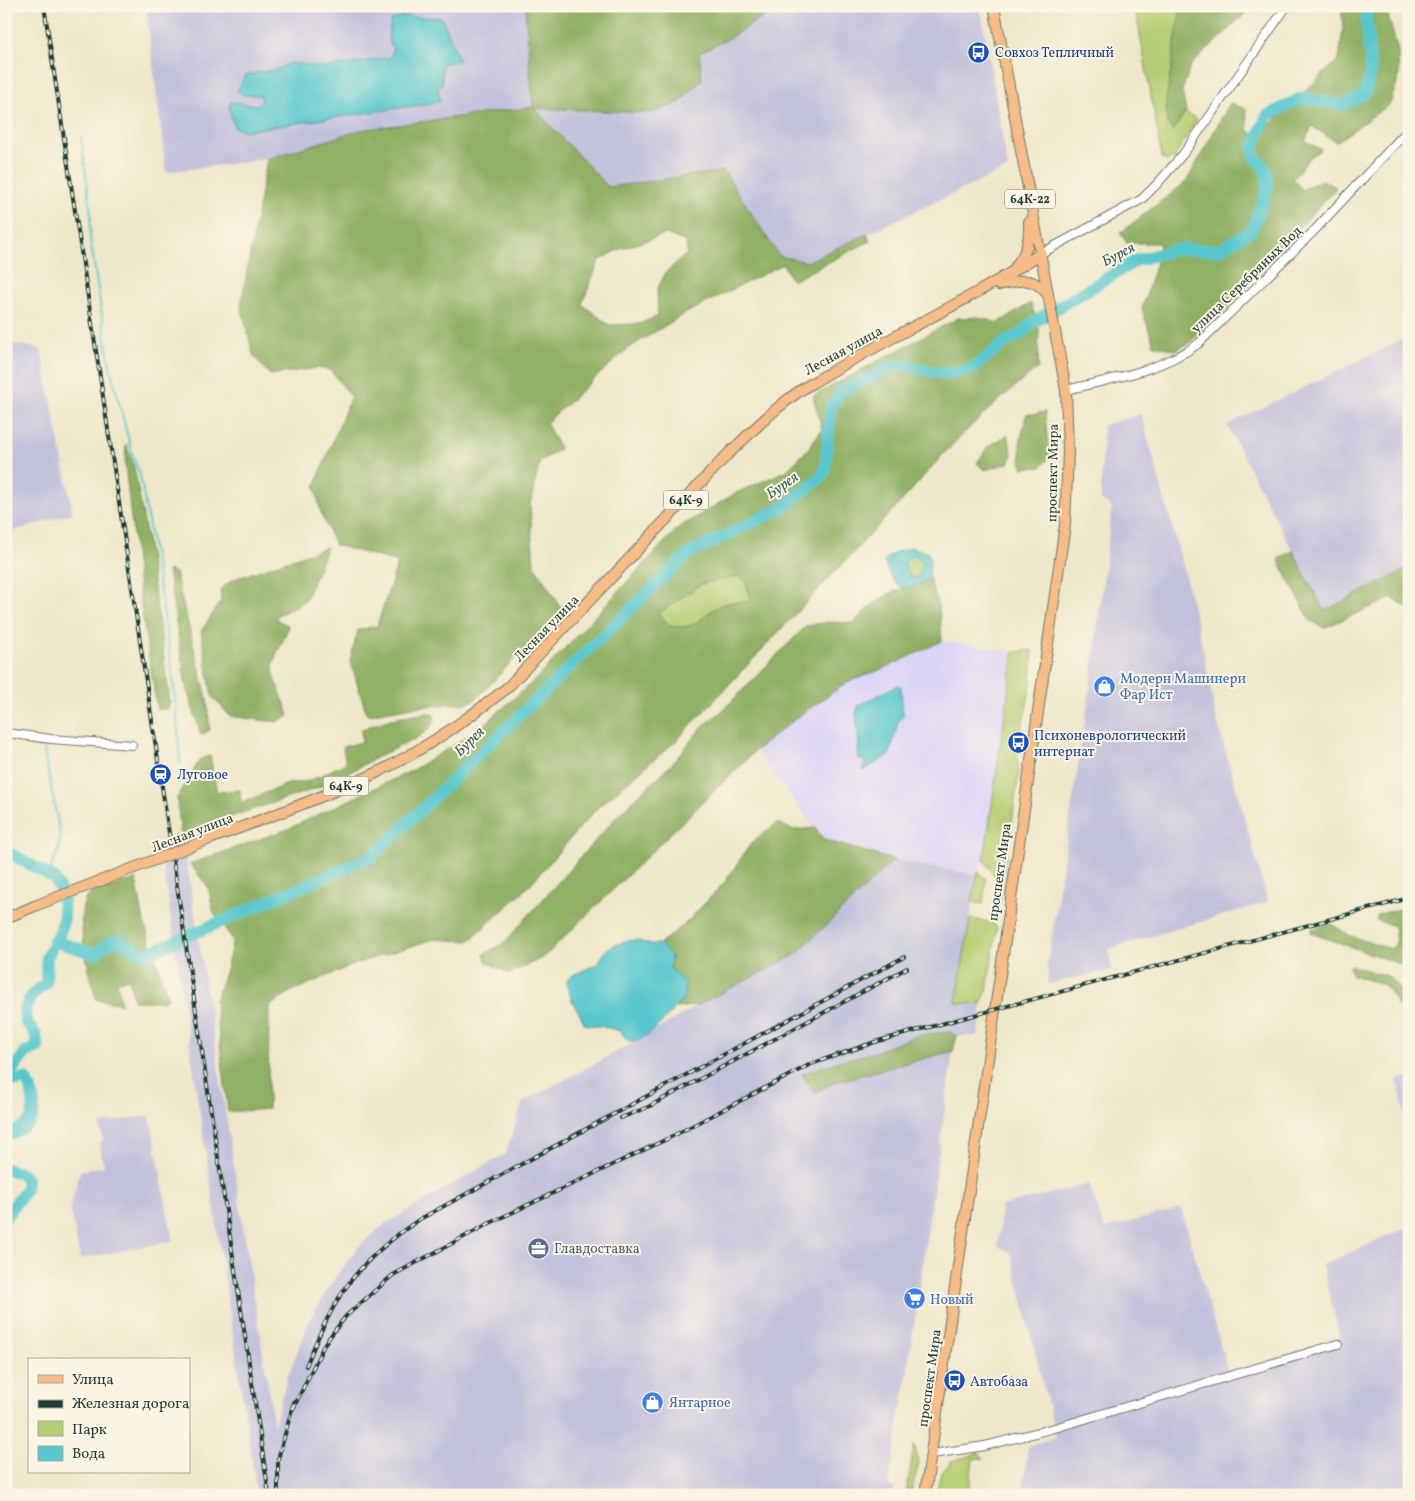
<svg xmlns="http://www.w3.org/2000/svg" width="1415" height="1501" font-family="Vollkorn,serif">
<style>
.built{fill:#ddd5f6}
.industrial{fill:#c2c1dc}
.green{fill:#b5cd72;stroke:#6a8553}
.forest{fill:#90b064;stroke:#58764c;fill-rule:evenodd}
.water{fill:#59c7cd;stroke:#3c8280;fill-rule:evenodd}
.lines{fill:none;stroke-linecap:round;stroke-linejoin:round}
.stream{stroke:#59c7cd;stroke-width:2}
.river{stroke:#59c7cd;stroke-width:12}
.minor-casing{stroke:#677868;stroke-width:10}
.major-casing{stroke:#677868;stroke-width:12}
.minor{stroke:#fff;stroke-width:8}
.major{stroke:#f7bd88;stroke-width:10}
.rail-casing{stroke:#1f3d34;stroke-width:4}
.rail{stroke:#fcf5e5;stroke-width:2;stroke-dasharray:5.5;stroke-linecap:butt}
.major-bridge-casing{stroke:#677868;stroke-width:12;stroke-linecap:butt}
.major-bridge{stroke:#f7bd88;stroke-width:10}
.labels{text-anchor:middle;stroke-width:4;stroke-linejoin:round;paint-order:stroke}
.shield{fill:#fcf5e5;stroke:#617469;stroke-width:1}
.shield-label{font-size:12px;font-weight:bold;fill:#1f3d34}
.transit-label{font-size:14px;fill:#164399;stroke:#fcf5e5;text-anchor:start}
.street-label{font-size:14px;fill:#1f3d34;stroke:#fcf5e5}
.shop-label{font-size:14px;fill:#366cbe;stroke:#fcf5e5;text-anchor:start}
.service-label{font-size:14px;fill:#4e5e75;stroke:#fcf5e5;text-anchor:start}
.water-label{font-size:15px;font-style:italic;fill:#2e605a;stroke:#fcf5e5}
</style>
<rect width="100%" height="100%" fill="#fcf5e5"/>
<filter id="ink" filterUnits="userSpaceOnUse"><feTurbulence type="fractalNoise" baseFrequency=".02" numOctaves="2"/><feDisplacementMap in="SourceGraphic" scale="10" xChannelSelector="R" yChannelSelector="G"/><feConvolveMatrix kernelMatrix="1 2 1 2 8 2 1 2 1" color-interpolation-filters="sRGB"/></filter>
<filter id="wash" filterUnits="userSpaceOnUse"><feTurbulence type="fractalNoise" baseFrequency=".0096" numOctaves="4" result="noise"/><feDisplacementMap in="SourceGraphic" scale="20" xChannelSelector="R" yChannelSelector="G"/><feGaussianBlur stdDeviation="1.12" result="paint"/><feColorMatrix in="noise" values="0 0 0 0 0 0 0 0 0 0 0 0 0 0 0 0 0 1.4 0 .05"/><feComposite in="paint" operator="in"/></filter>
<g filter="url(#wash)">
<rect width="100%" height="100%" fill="#eee7c9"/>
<!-- built -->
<path class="built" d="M942,641L1014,652L984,860L977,875L894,860L824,840L756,750L804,712L848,682L890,666Z"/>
<!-- industrial -->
<path class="industrial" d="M146,6H980L1008,168L807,262L779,256L724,171L608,187L533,107L360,130L267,159L166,172Z
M1401,340L1409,349V568L1324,611L1227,425Z
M8,343L41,349L73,513L6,533V347Z
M1141,414L1180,555L1202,645L1216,717L1268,902L1108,949L1112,970L1048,984L1047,967L1089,695L1112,508L1101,500L1103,425Z
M183,838L274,1426L288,1375L310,1319L333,1281L358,1247L385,1224L505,1154L523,1102L639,1040L698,1005L795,955L894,860L977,875L957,1003L982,1005L978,1036H957L953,1051L902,1409H899L898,1434L888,1486L894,1488L893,1495H257L160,846Z
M1409,1077V1132L1397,1080Z
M150,1115L173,1241L80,1259L70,1208L80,1171L104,1166L99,1142L103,1141L100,1124Z
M1089,1184L1105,1229L1181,1208L1229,1375L1340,1337L1322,1265L1409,1227V1495H1022L1028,1446L1056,1437L1011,1253L998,1246L1001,1206Z"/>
<!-- green -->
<path class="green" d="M1135,6H1194L1176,108L1197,119L1174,158L1168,161L1162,158Z
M911,556L918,558L923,564L916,579L910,577C903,570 902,560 911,556Z
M739,576L746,580L750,602L719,606L698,623L684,628L670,626L659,613L701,584Z
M1032,650C1034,679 1027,706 1020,734L1014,737L1019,772L1000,905L996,902L997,879L984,860L1014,652Z
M978,872L986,879L983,904L972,902Z
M970,919L990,922L997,927L987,990L981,1004L956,1003Z
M914,1445L919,1462L910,1495H906Z
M979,1453L984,1458L973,1459L968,1495H936L941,1472L950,1464L949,1462Z"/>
<!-- forest -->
<path class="forest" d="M525,6H781L729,38L699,53L702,80L680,102L652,113L534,108L608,187L724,171L779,256L807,262L867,234L870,241L792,281L783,264L684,314L627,349L546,423L560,449L540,461L530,505L534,565L562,609L475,700L467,703L413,707L367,715L350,660L358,630L377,626L398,562L335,545L321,513L315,486L351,396L330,370L317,368L270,375L253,355L241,305L267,159L360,130L533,107ZM666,234L686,242L687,254L666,272L657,290L658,316L639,324L609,325L582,304L599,261L620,249Z
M1187,6H1253L1191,65L1182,91L1186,111L1173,131L1167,124L1166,101L1180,12Z
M1341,6H1388L1387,12L1398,51L1399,77L1390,104L1336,142L1312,126L1305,141L1321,149L1308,159L1293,179L1302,190L1319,181L1330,183L1336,188L1229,305L1189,343L1176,350L1154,345L1142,309L1160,249L1159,243H1127L1120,233L1186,182L1230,103L1246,109L1248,130L1257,137L1339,59L1343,29Z
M1031,303L1039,329L1038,368C991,405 949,445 911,491L677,740L598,807L527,888L469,941L434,939L358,963L292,991L269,1006L268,1109L228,1112L215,1001L226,970L233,940L214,913L208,887L190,864L288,829L411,771L477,731L537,678L678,528L736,493L786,471L807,450L822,429L813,396L958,318L978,317L998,323ZM739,576L746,581L750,602C740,601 728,602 719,606C697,618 700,630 670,626L659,613L701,584Z
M1045,412L1049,458L1041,467L1022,468L1020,443L1026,415Z
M1008,435L1012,454L1009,463L984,470L977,463L988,446Z
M126,444L134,467L148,545L170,702L168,709H157L141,606L125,464Z
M327,547L306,599L295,607L276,616L277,620L288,625C286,640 275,651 273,666C272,677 286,704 289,716L276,722L230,716L212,696L201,632L221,601L220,590L232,580Z
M1293,551L1324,611L1409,568V609L1392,598L1324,628L1310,620L1278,559Z
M168,570L175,573L207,698L210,730L201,735L186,686Z
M929,577L939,609L942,641L890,666L848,682L804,712L756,750L544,957L509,974L487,962L484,954L504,943L620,813L672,764L702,727L721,712L806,626L827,622L854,623C867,608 882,595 902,589C915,585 918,587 929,577Z
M428,713L433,714L435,720C427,737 401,745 385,753C362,765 338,780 314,789C269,805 224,817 181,836L177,798L200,759L210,756L217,792L240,790L241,803L288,784L309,781L346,763L343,747L362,742L361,729L391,719Z
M777,823L793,830L815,828L824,840L894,860L795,955L698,1005L676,1008L684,998L670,969L671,955L660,944L687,922L724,883L752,842Z
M136,879L144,922L168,998L162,1001H134L129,978L117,982L121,1004L96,999C91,979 71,909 89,895C96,890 126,882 136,879Z
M1409,907V967L1311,933L1312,929L1331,924L1351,936L1390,949L1396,944L1394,926L1376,920L1379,914Z
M1350,965L1390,977L1409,1000V1023L1385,985L1352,975L1349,969Z
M949,1032L957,1036L953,1051L835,1082L814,1093L802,1074L832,1063L872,1053L919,1035Z"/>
<!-- water -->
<path class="water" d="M403,16L442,18L459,60L442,64V84L438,89L440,102L243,131L234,127L229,106L231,102L257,105L262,101L261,95H243L237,91L246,75L278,69L291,63L325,68L391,57L393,49L388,39L391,20Z
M912,547L928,553L930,559L929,577C906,598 893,587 884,561L894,553ZM911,556L918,558L923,564L916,579L910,577L904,563Z
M898,685L901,687L903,716L898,722L890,754L863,771L862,769L866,762L859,759L858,749L859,746L856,713L859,705Z
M637,940L648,944H660L671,955L670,969L685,983L684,998C674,1009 647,1043 631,1041C624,1040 624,1033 619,1031C610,1027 595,1026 585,1024C577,1008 569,1000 567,981L571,976L597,964L608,948L626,941Z"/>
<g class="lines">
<!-- stream -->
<path class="stream" d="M81,137L91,214L90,238L110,367L133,457L140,475C156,570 176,667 180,764
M43,745L60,834L59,848L48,875"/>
<!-- river -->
<path class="river" d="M6,851L54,878L62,894L64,917L60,933L47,957L46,983L31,996L25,1010L26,1022L35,1033L38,1047L26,1052L10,1074L15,1081L25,1079C33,1089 37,1109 30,1121C25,1128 14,1132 6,1135
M54,941L95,954L107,944L119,940L144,955L373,856L688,554L784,507L820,478L825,470L831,407L841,392L895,365H903L943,374L972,369L1007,341L1023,333L1029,325L1137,260L1178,249L1219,250L1251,231L1268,188L1266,170L1255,157L1253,148L1267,116L1301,98L1343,105L1365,94L1371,71L1365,6
M6,1169L21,1173L27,1181L26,1189L6,1217"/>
</g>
</g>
<g filter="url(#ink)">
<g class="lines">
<defs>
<path id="minor" d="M1040,254L1142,199L1158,183L1184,153L1287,6
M1066,390C1111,379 1160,371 1198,344L1312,233L1409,129
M6,733L51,739L132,745
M932,1454L985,1446L1058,1427L1338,1344"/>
<path id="major" d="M1016,266C1027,252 1030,240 1029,222
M999,285C1021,280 1033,275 1048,295
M207,840C263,819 320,799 374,774C422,751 467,720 508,687L728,454C753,431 779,403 809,385C884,339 966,303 1040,254
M6,918L37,905
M925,1495L1065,525L1068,451L1066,390L994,6"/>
</defs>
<!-- minor casing -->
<use href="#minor" class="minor-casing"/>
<!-- major casing -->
<use href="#major" class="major-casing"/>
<!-- minor -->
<use href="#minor" class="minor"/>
<!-- major -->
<use href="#major" class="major"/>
<defs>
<path id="rail" d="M44,6L269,1495
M621,1118L648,1107L907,968
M306,1366C334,1296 356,1262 420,1219L904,957
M293,1409L325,1343L346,1316L393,1275L490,1223L667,1139L811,1064L878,1041L1409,898
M278,1495V1459L294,1402"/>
</defs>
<!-- rail casing -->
<use href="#rail" class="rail-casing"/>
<!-- rail -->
<use href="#rail" class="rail"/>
<defs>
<path id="major-bridge" d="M37,905L207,840"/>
</defs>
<!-- major-bridge casing -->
<use href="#major-bridge" class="major-bridge-casing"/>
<!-- major-bridge -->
<use href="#major-bridge" class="major-bridge"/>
</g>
</g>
<!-- icons -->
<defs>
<symbol id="bus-disc" viewBox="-11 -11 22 22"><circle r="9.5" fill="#1a4fb4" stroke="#fcf5e5"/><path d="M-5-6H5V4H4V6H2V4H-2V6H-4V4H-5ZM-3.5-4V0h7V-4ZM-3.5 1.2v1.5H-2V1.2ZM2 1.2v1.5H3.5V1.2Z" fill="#fff"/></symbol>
<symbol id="shop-disc" viewBox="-11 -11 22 22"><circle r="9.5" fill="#3f7fe0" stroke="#fcf5e5"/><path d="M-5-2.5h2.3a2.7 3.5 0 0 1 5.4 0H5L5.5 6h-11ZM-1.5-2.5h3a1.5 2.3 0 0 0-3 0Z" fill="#fff"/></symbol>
<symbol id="station-disc" viewBox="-11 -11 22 22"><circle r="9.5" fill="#1a4fb4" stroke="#fcf5e5"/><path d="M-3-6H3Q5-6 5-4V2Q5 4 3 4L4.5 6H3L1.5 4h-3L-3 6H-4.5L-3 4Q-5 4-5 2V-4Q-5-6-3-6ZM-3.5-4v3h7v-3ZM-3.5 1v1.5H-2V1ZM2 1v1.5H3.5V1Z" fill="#fff"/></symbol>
<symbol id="office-disc" viewBox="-11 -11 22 22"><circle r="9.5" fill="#5c6f8a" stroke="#fcf5e5"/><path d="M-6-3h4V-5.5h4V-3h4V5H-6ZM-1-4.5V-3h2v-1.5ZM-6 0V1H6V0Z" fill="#fff"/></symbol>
<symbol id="supermarket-disc" viewBox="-11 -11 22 22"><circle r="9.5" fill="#3f7fe0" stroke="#fcf5e5"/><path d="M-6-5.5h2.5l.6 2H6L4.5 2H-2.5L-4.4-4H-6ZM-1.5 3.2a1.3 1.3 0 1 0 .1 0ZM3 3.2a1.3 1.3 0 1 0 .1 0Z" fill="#fff"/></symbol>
</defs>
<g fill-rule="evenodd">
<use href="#bus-disc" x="966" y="40" width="25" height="25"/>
<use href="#shop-disc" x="1092" y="674" width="25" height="25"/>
<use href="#bus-disc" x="1006" y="730" width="25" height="25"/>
<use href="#station-disc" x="148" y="762" width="25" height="25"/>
<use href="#office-disc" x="526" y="1236" width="25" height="25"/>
<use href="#supermarket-disc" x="902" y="1286" width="25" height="25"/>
<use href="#bus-disc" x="942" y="1368" width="25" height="25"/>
<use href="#shop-disc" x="640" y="1390" width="25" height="25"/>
</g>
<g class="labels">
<!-- shield labels -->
<g class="shield">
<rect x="1005" y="189.5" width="50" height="19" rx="4"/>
<rect x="663.5" y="490.5" width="45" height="19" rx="4"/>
<rect x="323.5" y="776.5" width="45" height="19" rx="4"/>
</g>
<g class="shield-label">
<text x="1030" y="203">64К-22</text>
<text x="686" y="504">64К-9</text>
<text x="346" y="790">64К-9</text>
</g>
<!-- transit labels -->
<g class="transit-label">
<text x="995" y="57">Совхоз Тепличный</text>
<text x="1034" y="740">Психоневрологический<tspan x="1034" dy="16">интернат</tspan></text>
<text x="177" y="779">Луговое</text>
<text x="970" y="1386">Автобаза</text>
</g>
<!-- street labels -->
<g class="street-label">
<text transform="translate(1246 279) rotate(-44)" y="5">улица Серебряных Вод</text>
<text transform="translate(843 350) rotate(-29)" y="5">Лесная улица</text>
<text transform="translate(1052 473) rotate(-89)" y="5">проспект Мира</text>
<text transform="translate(546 628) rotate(-46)" y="5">Лесная улица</text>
<text transform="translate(192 832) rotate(-21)" y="5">Лесная улица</text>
<text transform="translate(999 872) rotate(-82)" y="5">проспект Мира</text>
<text transform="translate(929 1378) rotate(-82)" y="5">проспект Мира</text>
</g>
<!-- shop labels -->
<g class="shop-label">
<text x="1120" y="683">Модерн Машинери<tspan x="1120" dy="16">Фар Ист</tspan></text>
<text x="930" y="1304">Новый</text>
<text x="669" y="1407">Янтарное</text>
</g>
<!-- service labels -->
<g class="service-label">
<text x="554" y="1253">Главдоставка</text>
</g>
<!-- water labels -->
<g class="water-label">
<text transform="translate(1118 254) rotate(-28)" y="5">Бурея</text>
<text transform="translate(782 485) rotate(-35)" y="5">Бурея</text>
<text transform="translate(469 741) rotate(-44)" y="5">Бурея</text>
</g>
</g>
<!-- margin -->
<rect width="1415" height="1501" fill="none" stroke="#fcf5e5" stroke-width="25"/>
<!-- legend -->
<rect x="28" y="1358" width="162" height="115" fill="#fcf5e5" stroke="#a4ab9e"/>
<rect x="38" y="1375" width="25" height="8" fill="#f7bd88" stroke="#a4ab9e"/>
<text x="72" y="1384" font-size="15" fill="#1f3d34">Улица</text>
<rect x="38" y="1400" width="25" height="8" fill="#1f3d34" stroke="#a4ab9e"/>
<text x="72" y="1408" font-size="15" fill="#1f3d34">Железная дорога</text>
<rect x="38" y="1421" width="25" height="15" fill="#b5cd72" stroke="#a4ab9e"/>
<text x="72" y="1434" font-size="15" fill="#1f3d34">Парк</text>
<rect x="38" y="1446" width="25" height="15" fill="#59c7cd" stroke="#a4ab9e"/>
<text x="72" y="1458" font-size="15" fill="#1f3d34">Вода</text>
</svg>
